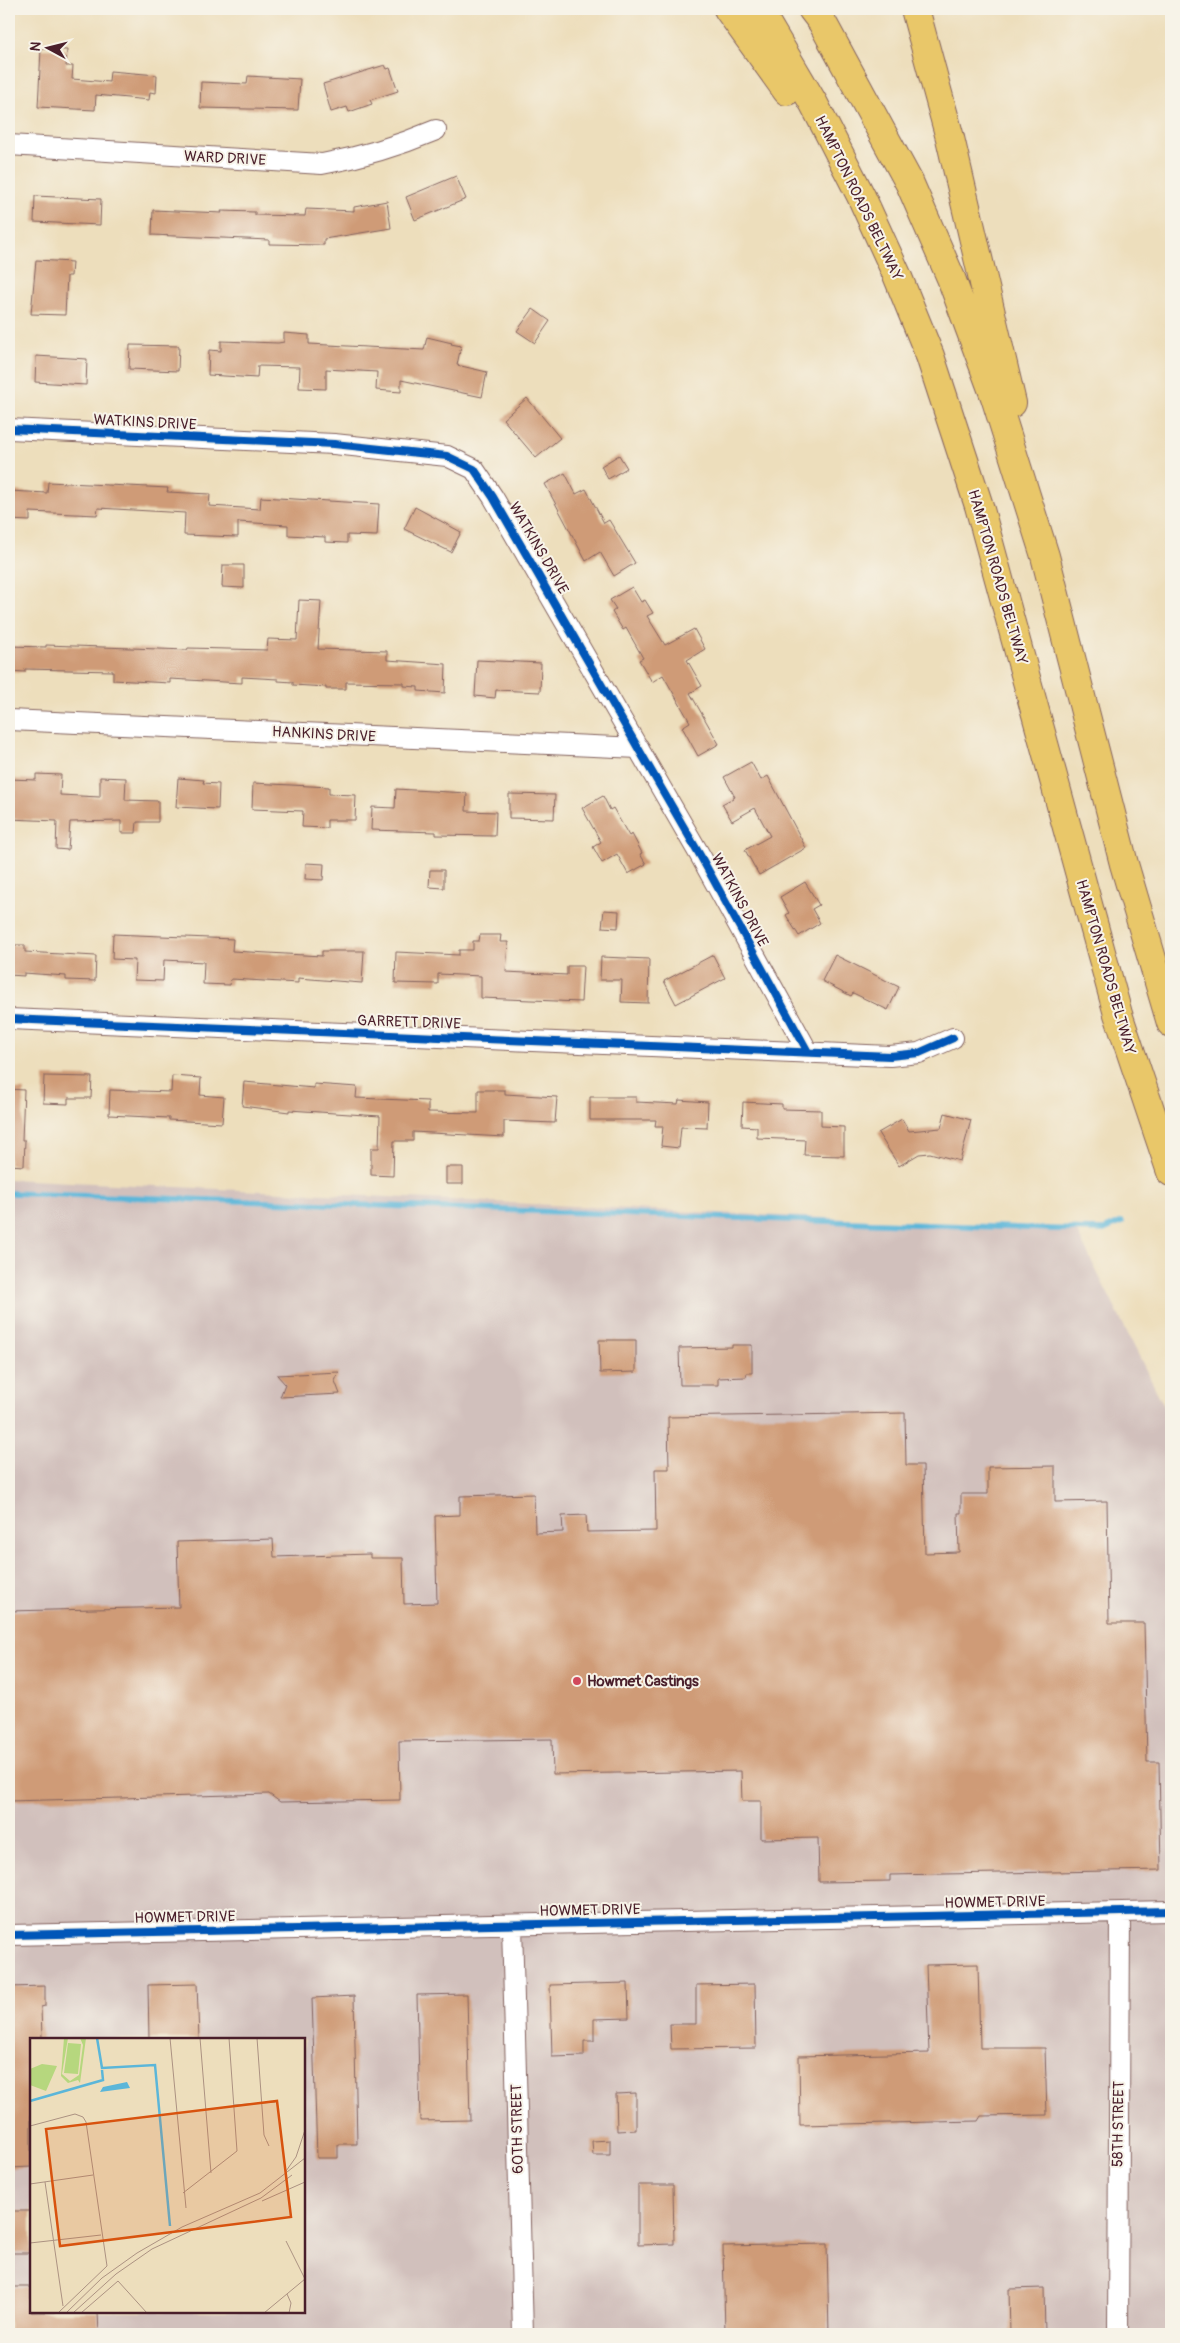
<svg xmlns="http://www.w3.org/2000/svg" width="1180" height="2343" font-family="Pangolin,sans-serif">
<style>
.industrial{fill:#d1c0bc;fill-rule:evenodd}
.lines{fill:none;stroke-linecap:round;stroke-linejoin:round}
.stream{stroke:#5bb6d9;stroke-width:5.5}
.building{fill:#cf9b77}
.street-casing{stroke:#83625e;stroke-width:22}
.highway-casing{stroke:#83625e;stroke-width:30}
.street{stroke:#fff;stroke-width:20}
.highway{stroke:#e9c769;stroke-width:28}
.cycleway-casing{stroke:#f7f3e8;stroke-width:11}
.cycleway{stroke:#0057b8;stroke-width:8}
.poi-dot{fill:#d1495b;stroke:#f7f3e8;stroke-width:2}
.labels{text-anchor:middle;stroke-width:4;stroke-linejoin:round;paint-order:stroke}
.street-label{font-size:15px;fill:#4a1f2b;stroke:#f7f3e8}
.poi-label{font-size:15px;font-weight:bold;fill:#4a1f2b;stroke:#f7f3e8;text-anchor:start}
.inset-river{fill:none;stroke:#5bb6d9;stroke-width:2.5}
.inset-road{fill:none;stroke:#ac9282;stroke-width:1}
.view{fill:#d8530f;fill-opacity:0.15;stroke:#d8530f;stroke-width:2.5}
.inset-edge{fill:none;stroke:#4a1f2b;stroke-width:2.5}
</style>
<rect width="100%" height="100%" fill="#f7f3e8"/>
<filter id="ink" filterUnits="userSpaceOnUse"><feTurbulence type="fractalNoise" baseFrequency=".02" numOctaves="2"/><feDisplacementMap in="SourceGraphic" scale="10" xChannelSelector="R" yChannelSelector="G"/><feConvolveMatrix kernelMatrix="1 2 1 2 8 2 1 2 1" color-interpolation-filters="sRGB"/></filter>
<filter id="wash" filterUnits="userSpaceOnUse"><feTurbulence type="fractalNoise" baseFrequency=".0096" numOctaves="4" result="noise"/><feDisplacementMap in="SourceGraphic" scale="20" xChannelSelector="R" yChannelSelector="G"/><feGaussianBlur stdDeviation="1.12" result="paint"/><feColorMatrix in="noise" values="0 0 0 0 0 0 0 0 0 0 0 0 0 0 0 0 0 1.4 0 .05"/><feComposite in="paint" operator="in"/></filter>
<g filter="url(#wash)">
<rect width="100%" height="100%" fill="#eddebc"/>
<!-- industrial -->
<path class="industrial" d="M9,1179L1076,1230L1171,1420V2334H9ZM31,2039H304V2312H31Z"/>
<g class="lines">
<!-- stream -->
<path class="stream" d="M9,1193L1051,1229L1104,1230L1122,1222"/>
</g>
<g id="blocks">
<!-- building -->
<path class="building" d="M41,49L67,50L66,66H73L72,79L109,82L110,71L157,75L156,93L150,92L149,100L96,95L95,110L38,107Z
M385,65L387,69L390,68L398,91L370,100L372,104L349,112L347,107L331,112L323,84Z
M248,76L300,79L298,110L200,108L201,82L247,84Z
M456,176L466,199L415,220L406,197Z
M35,196L101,199L100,225L34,222Z
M387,201L391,228L324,239V245L269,244V240L152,235L153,210L222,213L221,211L255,212V215L305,216L306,209L354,211V207Z
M36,260L72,262L71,276H67L65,315L31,314Z
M533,309L550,321L535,343L517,331Z
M284,333L309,335V344L424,350L427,337L452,343L451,344L461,346L457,365L487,372L482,397L401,380V392L376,390L377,372L326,369V389L299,388L300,367L258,366L257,378L208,375L209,350L221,351V341L278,343L284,342Z
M130,345L179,346L178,371L129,369Z
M36,356L87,359L86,385L35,382Z
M527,398L560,438L536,458L503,419Z
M619,455L627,468L608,479L601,466Z
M565,473L576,494L586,489L604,523L609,520L635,563L614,576L600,552L586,561L545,484Z
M48,482L168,488L167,492L210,494L209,506L260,509L261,497L379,504L377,536L347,535V543L325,542V537L288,535V525L238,522V537L184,535L185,513L98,508L97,515L30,512V521L9,520V491L47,493Z
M415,507L461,532L451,552L404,529Z
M223,565H244V588L222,587Z
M632,587L641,602L645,600L653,613L647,616L665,645L694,629L705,649L687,660L702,686L690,693L719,744L698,756L682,727L690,722L663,675L652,682L639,660L643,658L626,628L623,630L612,612L616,609L610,600Z
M299,600L321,601L318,649L387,651V660L446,664L445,693L418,691V687L404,686V683L346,682V689H326V687L293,685V682L278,681V679L242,677V683L170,679V683L113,680V671L25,669V672L9,671V646L46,647V645L187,650L188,648L267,650L268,639L297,640Z
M477,660L541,663L540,692L496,690L495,698L475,696Z
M751,762L761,780L768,776L806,848L759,875L745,850L770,836L755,808L732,821L722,804L735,797L724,777Z
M36,774L61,775L60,795L100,797V777L126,778L125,800L158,801V822H137L136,833H121V821L70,822L68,850L56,849L57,821L9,819V779L36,780Z
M178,778L204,780L203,783L219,784L218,809L176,807Z
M253,783L329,787V794L356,795L355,820H327V828L302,827L303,811L252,809Z
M396,789L467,793L466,811L496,812L495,836L436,835V832L371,830L372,807L395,808Z
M509,794L555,795L554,819L509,818Z
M603,796L610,810L613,808L629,836L632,834L642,853L640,854L646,864L628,874L617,854L602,863L593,847L601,842L582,808Z
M306,863L324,864L323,880L305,879Z
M430,870H444V888L429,887Z
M805,882L819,905L812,909L820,923L799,936L786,915L789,913L780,897Z
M604,910L619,911L618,928L602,927Z
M113,934L233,939L232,951L322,956V951H364L362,983L298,978V983L231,979L230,985L203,984L204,962L164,960L163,981L134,980L135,960L112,959Z
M480,935H501L500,942H508L506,972L567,975V966H583L581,1002L481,998V976L438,974V984L395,983L396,952L459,955V950H473V941H479Z
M9,945H25V952L96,956L95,981L66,980V976L24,973V976L9,975Z
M713,955L725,978L676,1004L664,981Z
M835,955L899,987L888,1010L853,993L851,996L822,981Z
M601,957L649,959L648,1003L621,1002L622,980H600Z
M44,1076L92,1077L91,1098H68V1104L43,1103Z
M172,1076L201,1078L200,1095L224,1097L222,1123L169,1120V1118L109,1115L110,1090L171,1092Z
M244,1082L314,1088V1084L357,1087L356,1098L428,1101V1112L478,1113V1090H505V1094L557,1097L555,1123L504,1121V1137L413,1132V1141H394L393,1176L371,1175V1148H379L380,1116L289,1110V1112L242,1106Z
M9,1089L24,1090L22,1140H25L24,1166L9,1165Z
M590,1097H636V1102L678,1104L679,1100L708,1102L707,1128L681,1127L679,1148L661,1146L663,1126H655L656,1120H590Z
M743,1102L782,1104V1109L821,1110V1126L844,1127V1156L804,1155L805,1140L757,1138V1127L742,1126Z
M945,1113L971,1120L960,1161L930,1153L919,1154L899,1166L878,1133L902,1119L909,1131L941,1128Z
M446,1167H463V1184H446Z
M599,1340H636V1372L600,1373Z
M732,1345H752V1373H747L746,1377L718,1378V1385H680L679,1348L732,1347Z
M339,1372L335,1381L340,1394L280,1397L285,1384L277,1375Z
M905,1413L906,1465H923L925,1553L959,1552L958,1513H961V1494H988V1467L1055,1466V1502L1107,1501L1109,1623H1144L1147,1762H1159L1161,1870L890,1875V1881L819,1882L818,1838L761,1839V1801H742L741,1771L553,1774L552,1739L399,1741L400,1800L280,1802L269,1794L9,1801V1611L179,1607L177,1542L273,1539L274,1557L370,1554V1558H403L404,1604L437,1603L435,1516L460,1515V1496L534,1494L535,1533L563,1532L562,1516L586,1515L587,1532L656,1531L655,1469H669L668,1417Z
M978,1964L980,2048H1045L1047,2115L981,2116L978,2121L800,2125L799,2056L929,2053L926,1965Z
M628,1983L629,2018L594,2019V2041H584V2056L552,2057L550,1985Z
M197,1984L199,2039H149L148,1985Z
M755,1984L756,2048L671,2049L670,2024H696V1985Z
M45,1986V2006L41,2007L42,2039H31V2167L9,2168V1987Z
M467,1994L470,2120L420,2121L417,1995Z
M354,1996L357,2144H338V2158H317L312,1998Z
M636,2093V2130L617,2131L616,2094Z
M610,2140V2155H593L592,2141Z
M638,2185H673L674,2244L638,2245Z
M9,2211H31V2253H9Z
M827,2244L829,2334H725L723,2246Z
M9,2287H31V2312H98L99,2334H9Z
M1044,2288L1045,2334H1010L1009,2289Z"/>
</g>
</g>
<g filter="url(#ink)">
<use href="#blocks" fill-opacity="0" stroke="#83625e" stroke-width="1"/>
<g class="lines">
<defs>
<path id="street" d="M9,145L322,164C362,157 398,146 436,130
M9,429L334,444L447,456L474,469L493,497L701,857L808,1052
M9,720L639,748
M9,1019L890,1056L919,1053L953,1038
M512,1925L523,2334
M9,1935L1171,1911
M1118,2334L1120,1914"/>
<path id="highway" d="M728,9L787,91
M758,9L814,104L861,196L897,275L930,356L979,506L1118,1014L1171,1172
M812,9L822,22L910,184L951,278L995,397L1045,556L1124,864L1171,1023
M915,9L950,138L1012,403"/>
</defs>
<!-- street casing -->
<use href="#street" class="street-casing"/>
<!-- highway casing -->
<use href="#highway" class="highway-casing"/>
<!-- street -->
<use href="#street" class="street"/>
<!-- highway -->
<use href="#highway" class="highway"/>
<defs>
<path id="cycleway" d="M9,429L334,444L447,456L474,469L493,497L701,857L808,1052
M9,1019L890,1056L919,1053L953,1038
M9,1935L1171,1911"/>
</defs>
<!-- cycleway casing -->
<use href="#cycleway" class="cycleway-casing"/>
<!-- cycleway -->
<use href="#cycleway" class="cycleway"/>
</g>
</g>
<!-- markers -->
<circle class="poi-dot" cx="577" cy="1681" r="5"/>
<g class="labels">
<!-- street labels -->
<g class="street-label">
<text transform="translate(225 158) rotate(3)" y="5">WARD DRIVE</text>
<text transform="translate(859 198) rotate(64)" y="5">HAMPTON ROADS BELTWAY</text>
<text transform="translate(145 422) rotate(3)" y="5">WATKINS DRIVE</text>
<text transform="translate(539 548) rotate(60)" y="5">WATKINS DRIVE</text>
<text transform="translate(998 577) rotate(74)" y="5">HAMPTON ROADS BELTWAY</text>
<text transform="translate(324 734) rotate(3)" y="5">HANKINS DRIVE</text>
<text transform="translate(740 900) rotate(62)" y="5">WATKINS DRIVE</text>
<text transform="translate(1106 967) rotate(74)" y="5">HAMPTON ROADS BELTWAY</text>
<text transform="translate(409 1022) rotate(2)" y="5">GARRETT DRIVE</text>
<text transform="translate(995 1902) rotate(-1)" y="5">HOWMET DRIVE</text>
<text transform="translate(590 1910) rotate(-1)" y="5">HOWMET DRIVE</text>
<text transform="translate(185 1917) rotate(-1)" y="5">HOWMET DRIVE</text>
<text transform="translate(1118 2124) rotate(-89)" y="5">58TH STREET</text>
<text transform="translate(517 2129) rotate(-91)" y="5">60TH STREET</text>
</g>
<!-- poi labels -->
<g class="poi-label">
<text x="587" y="1686">Howmet Castings</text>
</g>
</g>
<!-- overview -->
<g transform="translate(30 2038)">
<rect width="275" height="275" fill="#eddebc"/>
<path d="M34,0H38L32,36L40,43L49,37L53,7L50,0H56L50,45L48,42L38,45L31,38ZM38,5L51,6L48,36L34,35ZM12,26L27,28L16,53L0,47V31Z" fill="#b6d77e"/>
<path d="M97,44L100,50L70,54L73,49Z" fill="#5bb6d9"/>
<path class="inset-river" d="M67,0L72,30L125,27L140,188M0,63L73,42L72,32"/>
<path class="inset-road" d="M140,0L156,170M170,0L181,135M227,0L234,97L239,108M204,67L245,64M0,88L45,76L53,79L56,84L77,228L28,275M256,133L266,119L275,92M15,144L33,268M0,146L63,137M153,155L207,113L199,0M232,163L275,144M256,203L275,241M0,205L71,197M257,256L261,265L259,275M36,275L72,240L107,215L152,189L230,155L275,120M43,275L86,236L122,211L231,160L262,137M51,275L88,243L117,275M234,275L275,241"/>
<path class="view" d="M247,63L261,179L30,208L16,91Z"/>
<rect width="275" height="275" class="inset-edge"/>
</g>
<!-- margin -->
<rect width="1180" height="2343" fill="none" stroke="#f7f3e8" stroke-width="30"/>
<!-- north arrow -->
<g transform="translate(48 48) rotate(277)" stroke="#f7f3e8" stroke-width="4" paint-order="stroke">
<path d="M0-4L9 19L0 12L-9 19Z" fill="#4a1f2b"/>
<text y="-8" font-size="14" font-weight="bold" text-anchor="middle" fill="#4a1f2b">N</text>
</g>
</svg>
